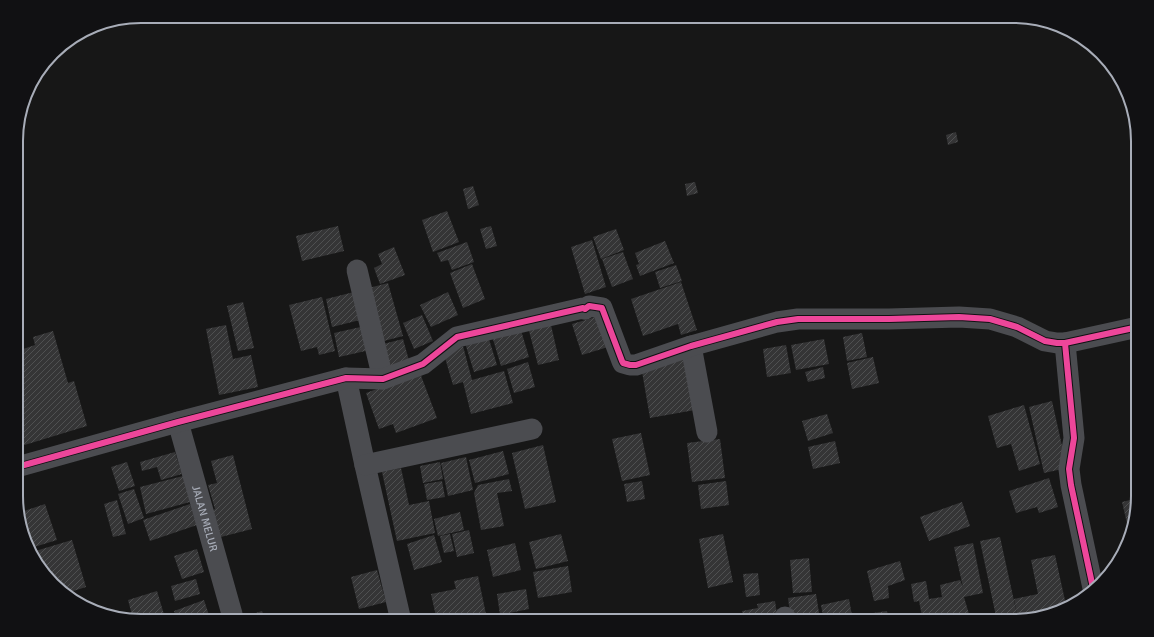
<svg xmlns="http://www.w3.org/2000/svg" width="1154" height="637" font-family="Signika,sans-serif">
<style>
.building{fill:url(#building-hatch)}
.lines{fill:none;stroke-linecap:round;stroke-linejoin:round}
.minor{stroke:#4b4c50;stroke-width:21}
.cycleway-casing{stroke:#111113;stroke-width:8}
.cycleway{stroke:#ed469a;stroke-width:6}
.labels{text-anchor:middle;stroke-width:3;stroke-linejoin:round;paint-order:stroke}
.street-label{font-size:11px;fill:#a8adb8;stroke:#111113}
.rim{fill:none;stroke:#a8adb8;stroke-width:2}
</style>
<defs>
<pattern id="building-hatch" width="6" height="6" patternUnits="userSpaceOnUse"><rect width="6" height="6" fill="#353536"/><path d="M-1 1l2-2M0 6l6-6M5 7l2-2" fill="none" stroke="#4f5051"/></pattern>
</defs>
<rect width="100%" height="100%" fill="#171717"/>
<!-- building -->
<path class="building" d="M956,132L958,142L948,145L946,135Z
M695,182L698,193L687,196L685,184Z
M473,186L479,205L468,209L463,189Z
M447,211L459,242L433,252L422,220Z
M338,226L344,251L302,261L296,236Z
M491,226L497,246L486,249L480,229Z
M616,229L624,250L601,259L593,237Z
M592,240L606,287L585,294L571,247Z
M665,241L674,263L640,276L636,265L639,264L635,253Z
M467,242L474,262L452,270L448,260L441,262L437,253Z
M394,247L405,275L380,284L374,268L382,264L378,254Z
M623,252L633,279L612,287L602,259Z
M472,264L485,299L463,308L450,273Z
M676,265L682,281L660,288L655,272Z
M681,282L697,330L681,335L678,324L643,336L631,299Z
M388,283L403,336L380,342L365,289Z
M358,291L364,319L332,327L326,299Z
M448,292L458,315L431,327L420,305Z
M322,297L335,351L319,355L317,347L301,351L289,305Z
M243,302L254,348L238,351L227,306Z
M422,315L433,341L414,349L403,323Z
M599,316L608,347L582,355L572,324Z
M226,325L233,359L251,355L258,387L219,395L206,329Z
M551,325L559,360L538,365L529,331Z
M365,326L370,350L339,357L334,333Z
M520,327L529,357L501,366L492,336Z
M53,331L68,383L74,381L87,426L18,447L17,351L35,345L33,337Z
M862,333L867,357L847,361L843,337Z
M488,336L497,365L474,372L465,343Z
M403,339L410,364L386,371L379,345Z
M824,339L829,364L796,370L791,345Z
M786,345L791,373L767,377L763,349Z
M463,346L472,380L504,371L513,403L471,414L463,382L453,385L443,351Z
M873,357L879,383L852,389L847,363Z
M686,358L695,410L650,418L641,366Z
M528,362L535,387L514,393L507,369Z
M823,367L825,378L808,382L805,372Z
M420,373L437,418L396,433L393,424L379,429L366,393Z
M1052,401L1067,468L1044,473L1029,407Z
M1024,405L1040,464L1019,471L1011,444L997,448L988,416Z
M827,414L833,433L808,441L802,421Z
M641,433L650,475L622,481L612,439Z
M720,439L725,478L692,482L687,443Z
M835,441L840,463L813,469L808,447Z
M543,445L556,502L525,509L512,453Z
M503,451L509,474L475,483L469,460Z
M175,452L182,474L161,480L157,467L142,471L140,462Z
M233,455L252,529L217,538L210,512L215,509L208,485L217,483L211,461Z
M466,457L473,490L448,496L441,463Z
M127,462L135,486L119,491L111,467Z
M440,462L443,479L423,483L420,466Z
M401,468L409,505L429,501L435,533L397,541L382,472Z
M183,476L190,502L146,514L140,487Z
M1049,478L1058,507L1039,513L1037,507L1016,513L1009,491Z
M509,479L512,491L497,493L504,526L481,530L474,493L478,485Z
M442,481L445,497L427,500L424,484Z
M642,481L645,499L627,502L624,484Z
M726,481L729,505L701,509L698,485Z
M134,489L144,518L128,524L118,494Z
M1138,498V504L1129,532L1122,502Z
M117,500L126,534L113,537L104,504Z
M962,502L970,526L929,541L920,517Z
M45,504L57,540L31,548L18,513Z
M190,504L197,525L150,541L143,520Z
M460,512L464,530L438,536L434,519Z
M469,530L474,553L457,557L452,534Z
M450,534L454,551L444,553L440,536Z
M561,534L568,561L536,569L529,542Z
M723,534L733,582L708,588L699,539Z
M434,535L442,562L414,570L407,544Z
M1000,537L1018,619L1014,599L1038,594L1031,560L1055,555L1066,605L1021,621H997L980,541Z
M72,540L86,587L67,593L37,566L32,552Z
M1127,540L1123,552L1120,542Z
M515,543L521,570L493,577L487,550Z
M973,543L983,593L964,597L971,621H923L919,601L914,602L911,584L926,581L929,599L942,597L940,585L960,580L963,587L954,547Z
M197,549L204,572L182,579L174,556Z
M809,558L812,592L793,593L790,560Z
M900,561L905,580L888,586L889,598L874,601L867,571Z
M568,566L572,592L538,598L533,572Z
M377,570L386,602L359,609L351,577Z
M758,573L760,595L746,597L743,574Z
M478,576L487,619L480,621H461L460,617L437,621L431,594L456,589L454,581Z
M196,579L200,594L175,601L171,586Z
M526,589L529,609L500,615L497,594Z
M157,591L166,621H141L133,619L128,600Z
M816,594L819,613L796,617L816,615L817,621H791L788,598Z
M849,599L853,621H824L821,605Z
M204,600L211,621H177L174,611Z
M775,601L778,621H744L742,611L758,608L757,604Z
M262,611L266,621H231Z
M887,611L888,618L893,617L894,621H875L873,613Z"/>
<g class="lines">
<!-- minor -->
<g class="minor">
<path d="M357,270L383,379"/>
<path d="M1065,343L1074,438L1069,469L1071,485L1093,588"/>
<path d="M691,346L707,432"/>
<path d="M346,378L365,465L401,621"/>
<path id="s1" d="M178,422L232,614"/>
<path d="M365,465L532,429"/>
<path d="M17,467L178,422L346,378L383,379L423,364L457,337L583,308L585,309L589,306L602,308L622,361L623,363L630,365H636L691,346L777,322L798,319H889L959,317L990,319L1017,327L1045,341L1057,343H1065L1138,327"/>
<path d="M785,617V621"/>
</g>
<defs>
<path id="cycleway" d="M1065,343L1074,438L1069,469L1071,485L1093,588
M17,467L178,422L346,378L383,379L423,364L457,337L583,308L585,309L589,306L602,308L622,361L623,363L630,365H636L691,346L777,322L798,319H889L959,317L990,319L1017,327L1045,341L1057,343H1065L1138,327"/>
</defs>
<!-- cycleway casing -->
<use href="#cycleway" class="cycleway-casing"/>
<!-- cycleway -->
<use href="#cycleway" class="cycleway"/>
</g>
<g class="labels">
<!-- street labels -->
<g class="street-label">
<text dy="4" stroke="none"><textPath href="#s1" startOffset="100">JALAN MELUR</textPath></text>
</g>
</g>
<!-- crop -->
<path d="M0 0H1154V637H0ZM141 23H1013A118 118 0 0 1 1131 141V496A118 118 0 0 1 1013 614H141A118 118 0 0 1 23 496V141A118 118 0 0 1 141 23Z" fill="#111113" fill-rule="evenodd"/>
<path class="rim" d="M141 23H1013A118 118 0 0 1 1131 141V496A118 118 0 0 1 1013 614H141A118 118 0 0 1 23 496V141A118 118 0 0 1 141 23Z"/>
</svg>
